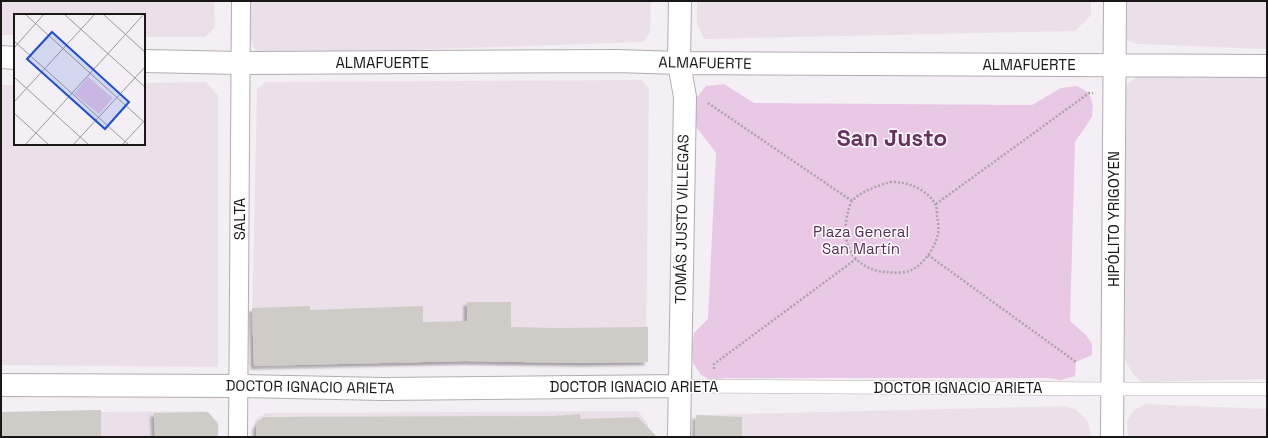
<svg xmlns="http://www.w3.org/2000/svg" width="1268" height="438" font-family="'Space Grotesk',sans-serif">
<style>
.built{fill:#ebe0ea}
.green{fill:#e9c8e6}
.building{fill:#cfcbc6;filter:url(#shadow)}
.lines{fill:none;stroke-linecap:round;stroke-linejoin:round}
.pedestrian-casing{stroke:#b2adb1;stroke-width:14}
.minor-casing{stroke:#b2adb1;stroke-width:20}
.tertiary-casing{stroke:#b2adb1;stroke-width:24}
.path{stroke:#a8a4a7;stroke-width:2.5;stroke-dasharray:2 2;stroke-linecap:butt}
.pedestrian{stroke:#fff;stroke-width:13}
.minor{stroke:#fff;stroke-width:18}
.tertiary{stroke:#fff;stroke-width:22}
.labels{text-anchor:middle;stroke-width:3;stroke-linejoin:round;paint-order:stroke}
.street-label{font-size:15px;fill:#191718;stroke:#fffeff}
.park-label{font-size:15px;fill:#5a2c58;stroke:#fffeff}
.town-label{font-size:23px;font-weight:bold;fill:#683260;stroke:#fffeff}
.inset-road{fill:none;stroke:#9c999c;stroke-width:1}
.view{fill:#1d4ed8;fill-opacity:0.15;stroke:#1d4ed8;stroke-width:2}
.inset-edge{fill:none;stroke:#191718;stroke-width:2}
</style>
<defs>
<filter id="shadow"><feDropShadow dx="-3.5" dy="3.5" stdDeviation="1" flood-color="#0004"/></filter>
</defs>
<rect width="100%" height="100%" fill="#f4eff4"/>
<!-- built -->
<path class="built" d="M1,1H214L215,27L205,37H144V15H15V35H1Z
M248,1H651L650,32L644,42L265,55L255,50L248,34Z
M697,1H1091V15L1075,31L704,39L697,24Z
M1124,1H1267V49L1137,44L1127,40L1124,23Z
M1138,76H1267V379L1141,382L1133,374L1125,360L1122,97L1127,85Z
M641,80L649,89L646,353L639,365L251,366L257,89L266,82Z
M206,82L218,96V367L1,365V85H15V144H144V83Z
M1145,404L1267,409V437H1128L1127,420L1134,410Z
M1065,406L1075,409L1086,419L1090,428V437H696V415Z
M204,411L219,422L218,437H1V413Z
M638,411L648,424V437H255L254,421L266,413Z"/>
<!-- green -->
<path class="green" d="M724,84L754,103L1032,105L1061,88L1077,86L1089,93L1093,105L1092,117L1075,142L1070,321L1086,335L1092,344V355L1076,362L1075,376L1061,380L1048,378H726L711,380L701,375L693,363L692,347L694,333L708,319L716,153L694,124L693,102L706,86Z"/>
<!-- building -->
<path class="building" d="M467,302H511V327L555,328L648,327V362L584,363L466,361L254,366L252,308L310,306V310L423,306V322L467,321Z
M101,410V437H1V412Z
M208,412L218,424V437H155L154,413Z
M580,414L581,419L638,417L657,437H256V426L263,417L553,416Z
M696,415L742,417V437H695Z"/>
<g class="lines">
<defs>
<path id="pedestrian" d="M679,386L1113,389H1267"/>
<path id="minor" d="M238,437L241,1"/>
<path id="tertiary" d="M1,57L15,58
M144,61L240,63L616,61L679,63L1267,66
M1,385L239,386L383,389L679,386
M679,437L685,97L679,63L680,1
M1112,437L1115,1"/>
</defs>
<!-- pedestrian casing -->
<use href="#pedestrian" class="pedestrian-casing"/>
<!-- minor casing -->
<use href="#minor" class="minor-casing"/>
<!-- tertiary casing -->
<use href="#tertiary" class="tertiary-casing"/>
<!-- path -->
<path class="path" d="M708,103L852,201
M890,182C894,182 899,182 903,183C913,184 931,194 935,204C937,207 937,212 937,216C938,221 939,228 938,234C935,248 923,266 909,271C903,273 894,273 888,272C875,272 864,267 855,258C844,245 844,228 848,212C849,209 850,203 852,201C861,191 878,186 890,182Z
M936,204L1089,93H1093
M928,255L1076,362
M714,369V364L856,259"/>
<!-- pedestrian -->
<use href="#pedestrian" class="pedestrian"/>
<!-- minor -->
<use href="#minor" class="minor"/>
<!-- tertiary -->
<use href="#tertiary" class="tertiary"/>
</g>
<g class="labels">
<!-- street labels -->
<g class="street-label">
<text x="382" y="68">ALMAFUERTE</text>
<text transform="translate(705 63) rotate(1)" y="5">ALMAFUERTE</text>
<text x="1029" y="70">ALMAFUERTE</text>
<text transform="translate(240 219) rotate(-90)" y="5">SALTA</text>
<text transform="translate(682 219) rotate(-89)" y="5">TOMÁS JUSTO VILLEGAS</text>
<text transform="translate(1114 219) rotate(-90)" y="5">HIPÓLITO YRIGOYEN</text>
<text transform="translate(310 387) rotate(1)" y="5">DOCTOR IGNACIO ARIETA</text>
<text x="634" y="392">DOCTOR IGNACIO ARIETA</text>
<text x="958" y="393">DOCTOR IGNACIO ARIETA</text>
</g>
<!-- park labels -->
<g class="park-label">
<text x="861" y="237">Plaza General<tspan x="861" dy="17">San Martín</tspan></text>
</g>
<!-- town labels -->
<g class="town-label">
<text x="892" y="146">San Justo</text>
</g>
</g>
<!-- overview -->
<g transform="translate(14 14)">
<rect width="131" height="131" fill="#f4eff4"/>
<path d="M74,63L99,84L85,100L60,80Z" fill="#e9c8e6"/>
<path class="inset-road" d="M11,0L131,109M50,0L131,73M89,0L131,38M0,27L115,131M0,34L30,0M0,63L75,131M0,88L81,0M0,99L35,131M11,131L130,0M59,131L131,53M108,131L131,106"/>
<path class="view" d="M38,18L115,88L91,115L13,45Z"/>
<rect width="131" height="131" class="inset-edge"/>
</g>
<!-- border -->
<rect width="1268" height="438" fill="none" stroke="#191718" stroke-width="4"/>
</svg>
